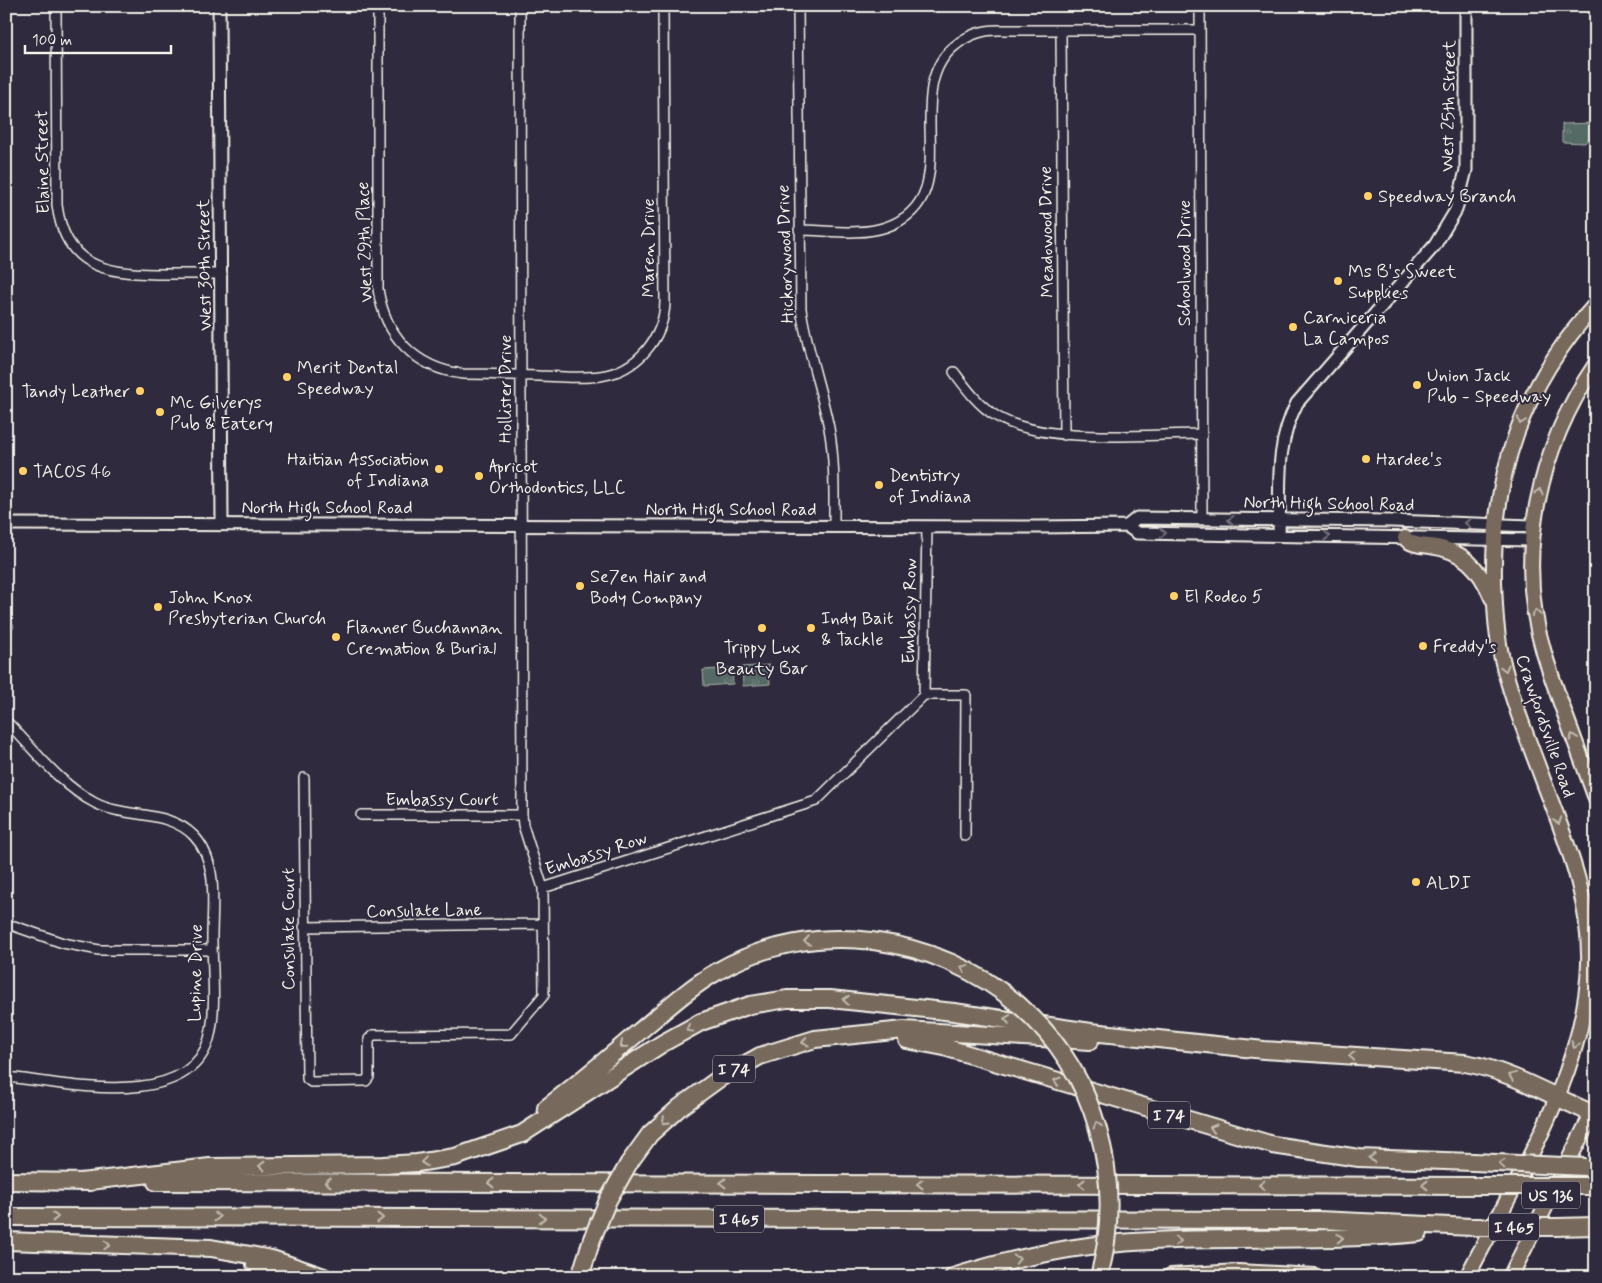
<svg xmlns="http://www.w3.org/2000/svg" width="1602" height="1283" font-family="Mynerve,sans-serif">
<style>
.park{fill:url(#park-tufts);stroke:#a6aea6}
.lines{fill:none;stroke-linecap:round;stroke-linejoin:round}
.minor-casing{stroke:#f4f1e8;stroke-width:12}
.tertiary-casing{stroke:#f4f1e8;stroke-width:15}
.primary-casing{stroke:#f4f1e8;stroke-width:18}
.motorway-casing{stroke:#f4f1e8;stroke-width:20}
.minor{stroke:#2f2a3d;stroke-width:9}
.tertiary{stroke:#2f2a3d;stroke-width:11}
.primary{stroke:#77695c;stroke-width:14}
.motorway{stroke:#77695c;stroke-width:16}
.motorway-bridge-casing{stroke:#f4f1e8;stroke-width:20;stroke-linecap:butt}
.motorway-bridge{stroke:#77695c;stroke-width:16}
.oneway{stroke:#c2bbb0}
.oneway2{stroke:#747079}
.poi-dot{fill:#ffd166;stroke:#2f2a3d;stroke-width:2}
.labels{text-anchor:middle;stroke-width:4;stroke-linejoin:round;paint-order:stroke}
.shield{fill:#2f2a3d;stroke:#b9b5b5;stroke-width:1}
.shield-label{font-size:16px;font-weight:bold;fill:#f4f1e8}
.street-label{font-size:18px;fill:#f4f1e8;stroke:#2f2a3d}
.poi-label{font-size:18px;fill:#f4f1e8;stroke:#2f2a3d;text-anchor:start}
</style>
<defs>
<pattern id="park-tufts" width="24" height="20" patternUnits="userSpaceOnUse" patternTransform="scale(1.25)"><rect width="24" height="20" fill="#576b65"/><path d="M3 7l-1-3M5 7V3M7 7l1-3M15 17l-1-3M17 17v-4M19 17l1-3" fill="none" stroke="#70817b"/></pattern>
</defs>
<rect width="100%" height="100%" fill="#2f2a3d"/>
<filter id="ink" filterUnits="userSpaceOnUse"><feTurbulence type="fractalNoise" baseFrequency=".02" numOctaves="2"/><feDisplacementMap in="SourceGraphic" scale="10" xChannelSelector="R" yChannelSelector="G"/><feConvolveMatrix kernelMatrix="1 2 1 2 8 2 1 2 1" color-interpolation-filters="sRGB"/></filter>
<g filter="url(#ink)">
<!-- park -->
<path class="park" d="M1596,123V130L1585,143L1562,142V124Z
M769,665L770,684L743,686L742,667Z
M732,668L733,684L704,686L703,670Z"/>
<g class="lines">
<defs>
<path id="minor" d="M56,6L57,205C65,266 103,273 156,274C178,274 200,274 222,274
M378,6V289C385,336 415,368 463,374C488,374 514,375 539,376C559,376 581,379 600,376C637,371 664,338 665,302L663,6
M798,6L801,309C807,350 821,388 829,428C835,461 834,493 834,527
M1200,6L1202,519
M1061,30L1064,435
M799,230C827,230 860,236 886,227C971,197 896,91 956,45C968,35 982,30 998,30H1200
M954,372C966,388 978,405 996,416C1044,445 1145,434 1202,434
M6,628L8,626
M924,695L927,527
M6,721C34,749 60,785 95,803C127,819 168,809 194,836C219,862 212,904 212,937C212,969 217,1010 209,1039C188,1113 61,1082 6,1077
M304,778L307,1079L311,1082L366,1081L369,1077V1039L373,1035L511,1034L544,995L543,888L523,825L522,815L520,6
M361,815H522
M543,888L816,801L924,695H966L965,836
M14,926L63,943L99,950H212
M304,927L543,924"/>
<path id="tertiary" d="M219,6L222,524
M6,524L1037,527L1127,526L1137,533L1533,540
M1127,526L1137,518L1392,521L1534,526
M1279,535C1281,486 1274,448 1297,403L1435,245L1456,210L1466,170V6"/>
<path id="primary" d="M1596,364C1539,447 1514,555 1544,653C1559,702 1579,750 1596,799
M1405,538C1411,545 1421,545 1430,546C1463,550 1480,568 1492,598
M1467,1277C1515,1181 1586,1073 1589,963C1591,896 1563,834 1540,772C1527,737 1512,701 1503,663C1496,636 1495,609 1494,581C1492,472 1523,385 1596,304
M1510,1277L1596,1106"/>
<path id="motorway" d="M907,1040L944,1047L1273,1145L1359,1158L1473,1162
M546,1108C578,1084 609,1057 640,1031C665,1010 690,987 718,971C814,916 936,935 1019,1005
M629,1163L650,1134L680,1107L720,1078L760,1056L815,1039L904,1030L1090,1041
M6,1181L91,1182
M81,1182L210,1167L383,1165L417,1163L455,1157L522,1134L663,1043L701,1022L750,1005L787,999H830L954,1012L1091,1032L1264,1050L1465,1063C1512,1071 1552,1097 1596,1115
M156,1182L1473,1186
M1577,1186H1596
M6,1217L1318,1220L1472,1227
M1556,1227L1596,1226
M6,1241L211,1248L272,1259L324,1277
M255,1264L286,1277
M580,1277L592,1239
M953,1277C998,1263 1043,1252 1089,1246C1198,1233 1310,1244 1419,1233
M1171,1277L1238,1273L1315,1277"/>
</defs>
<!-- minor casing -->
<use href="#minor" class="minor-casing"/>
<!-- tertiary casing -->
<use href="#tertiary" class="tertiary-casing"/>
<!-- primary casing -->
<use href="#primary" class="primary-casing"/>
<!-- motorway casing -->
<use href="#motorway" class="motorway-casing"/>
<!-- minor -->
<use href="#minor" class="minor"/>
<!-- tertiary -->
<use href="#tertiary" class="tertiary"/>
<!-- primary -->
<use href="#primary" class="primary"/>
<!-- motorway -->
<use href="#motorway" class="motorway"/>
<defs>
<path id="motorway-bridge" d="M1019,1005C1097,1072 1125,1179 1099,1277
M1473,1162L1586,1167
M1473,1186H1577
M1472,1227H1556
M592,1239L608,1200L629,1163"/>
</defs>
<!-- motorway-bridge casing -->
<use href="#motorway-bridge" class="motorway-bridge-casing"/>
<!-- motorway-bridge -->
<use href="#motorway-bridge" class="motorway-bridge"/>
</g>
<!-- one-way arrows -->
<defs><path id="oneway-chevron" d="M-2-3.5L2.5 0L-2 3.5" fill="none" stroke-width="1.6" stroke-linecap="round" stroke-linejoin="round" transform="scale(1.25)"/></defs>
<g class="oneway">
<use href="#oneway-chevron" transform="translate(1521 421) rotate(111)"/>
<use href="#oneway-chevron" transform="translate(1539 492) rotate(-79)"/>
<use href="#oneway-chevron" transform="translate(1536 613) rotate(-98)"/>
<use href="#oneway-chevron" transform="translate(1505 668) rotate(75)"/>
<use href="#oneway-chevron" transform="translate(1573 737) rotate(-110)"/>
<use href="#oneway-chevron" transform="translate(1558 821) rotate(70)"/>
<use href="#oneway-chevron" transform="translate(807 941) rotate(172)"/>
<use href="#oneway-chevron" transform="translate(964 968) rotate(-154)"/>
<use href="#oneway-chevron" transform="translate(846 1000) rotate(-174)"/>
<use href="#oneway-chevron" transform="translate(1007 1019) rotate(-172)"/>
<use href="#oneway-chevron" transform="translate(689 1029) rotate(151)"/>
<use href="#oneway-chevron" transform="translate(805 1042) rotate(164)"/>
<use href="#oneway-chevron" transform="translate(623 1045) rotate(140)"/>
<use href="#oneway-chevron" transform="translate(1575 1045) rotate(108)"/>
<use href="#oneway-chevron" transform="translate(1352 1056) rotate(-176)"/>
<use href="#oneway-chevron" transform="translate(1512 1076) rotate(-158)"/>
<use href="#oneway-chevron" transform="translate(1057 1081) rotate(-163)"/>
<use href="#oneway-chevron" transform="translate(665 1121) rotate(137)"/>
<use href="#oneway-chevron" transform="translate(1097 1125) rotate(-107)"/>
<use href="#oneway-chevron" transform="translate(1213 1128) rotate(-164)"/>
<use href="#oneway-chevron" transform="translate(1372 1158) rotate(-177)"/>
<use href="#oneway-chevron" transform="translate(424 1162) rotate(173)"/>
<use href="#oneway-chevron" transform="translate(1502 1164) rotate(-177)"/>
<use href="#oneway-chevron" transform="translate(262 1166) rotate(180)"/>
<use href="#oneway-chevron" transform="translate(328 1182) rotate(-180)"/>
<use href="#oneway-chevron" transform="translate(491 1183) rotate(-180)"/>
<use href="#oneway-chevron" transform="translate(723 1183) rotate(-180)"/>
<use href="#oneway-chevron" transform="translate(920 1184) rotate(-180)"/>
<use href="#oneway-chevron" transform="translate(1082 1184) rotate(180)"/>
<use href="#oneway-chevron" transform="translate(1262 1185) rotate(-180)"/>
<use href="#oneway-chevron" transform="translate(1425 1185) rotate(-180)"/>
<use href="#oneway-chevron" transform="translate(55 1217)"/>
<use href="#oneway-chevron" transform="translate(217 1217)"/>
<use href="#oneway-chevron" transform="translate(380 1218)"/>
<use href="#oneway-chevron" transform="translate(542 1218)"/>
<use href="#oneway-chevron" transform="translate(1340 1238) rotate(-2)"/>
<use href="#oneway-chevron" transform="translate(1178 1241)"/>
<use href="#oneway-chevron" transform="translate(107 1245) rotate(3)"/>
<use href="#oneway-chevron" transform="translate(1017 1259) rotate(-13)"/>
</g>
<g class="oneway2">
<use href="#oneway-chevron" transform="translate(1231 520) rotate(-178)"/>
<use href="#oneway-chevron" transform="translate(1468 523) rotate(-178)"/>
<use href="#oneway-chevron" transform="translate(1163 533)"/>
<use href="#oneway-chevron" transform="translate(1327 536) rotate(1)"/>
</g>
</g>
<!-- markers -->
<g class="poi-dot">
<circle cx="1368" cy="196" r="5"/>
<circle cx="1338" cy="281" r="5"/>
<circle cx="1293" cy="327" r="5"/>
<circle cx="287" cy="377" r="5"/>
<circle cx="1417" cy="385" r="5"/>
<circle cx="140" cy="391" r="5"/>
<circle cx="160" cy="412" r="5"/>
<circle cx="1366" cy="459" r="5"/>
<circle cx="439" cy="469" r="5"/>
<circle cx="23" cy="471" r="5"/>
<circle cx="479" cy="476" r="5"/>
<circle cx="879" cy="485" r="5"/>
<circle cx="580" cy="586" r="5"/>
<circle cx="1174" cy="596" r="5"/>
<circle cx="158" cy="607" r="5"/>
<circle cx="762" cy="628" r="5"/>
<circle cx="811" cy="628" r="5"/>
<circle cx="336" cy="637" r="5"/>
<circle cx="1423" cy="646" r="5"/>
<circle cx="1416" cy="882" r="5"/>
</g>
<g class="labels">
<!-- shield labels -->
<g class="shield">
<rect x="713" y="1055.5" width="42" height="27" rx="4"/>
<rect x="1148" y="1101.5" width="42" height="27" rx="4"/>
<rect x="1522" y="1181.5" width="58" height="27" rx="4"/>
<rect x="714" y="1205.5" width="50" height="27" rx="4"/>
<rect x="1489" y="1213.5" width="50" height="27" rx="4"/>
</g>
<g class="shield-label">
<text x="734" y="1075">I 74</text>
<text x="1169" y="1121">I 74</text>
<text x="1551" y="1201">US 136</text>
<text x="739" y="1225">I 465</text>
<text x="1514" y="1233">I 465</text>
</g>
<!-- street labels -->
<g class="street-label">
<text transform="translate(1448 106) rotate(-89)" y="6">West 25th Street</text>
<text transform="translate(42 162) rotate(-91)" y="6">Elaine Street</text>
<text transform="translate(1046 232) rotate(-91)" y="6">Meadowood Drive</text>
<text transform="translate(364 242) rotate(-92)" y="6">West 29th Place</text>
<text transform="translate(648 248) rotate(-90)" y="6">Maren Drive</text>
<text transform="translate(785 254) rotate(-92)" y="6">Hickorywood Drive</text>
<text transform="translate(1184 263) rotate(-90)" y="6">Schoolwood Drive</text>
<text transform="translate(204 265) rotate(-91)" y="6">West 30th Street</text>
<text transform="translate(505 389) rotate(-90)" y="6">Hollister Drive</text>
<text transform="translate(1329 503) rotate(1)" y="6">North High School Road</text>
<text x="327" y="513">North High School Road</text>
<text x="731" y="515">North High School Road</text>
<text transform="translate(909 611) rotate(-89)" y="6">Embassy Row</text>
<text transform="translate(1546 726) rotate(71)" y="6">Crawfordsville Road</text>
<text x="442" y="805">Embassy Court</text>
<text transform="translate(596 853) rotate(-18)" y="6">Embassy Row</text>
<text transform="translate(424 910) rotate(-1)" y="6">Consulate Lane</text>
<text transform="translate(288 929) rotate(-90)" y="6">Consulate Court</text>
<text transform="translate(195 973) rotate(-89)" y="6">Lupine Drive</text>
</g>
<!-- poi labels -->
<g class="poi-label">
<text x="1378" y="202">Speedway Branch</text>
<text x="1348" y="277">Ms B's Sweet<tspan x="1348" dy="21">Supplies</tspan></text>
<text x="1303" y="323">Carniceria<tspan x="1303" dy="21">La Campos</tspan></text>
<text x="297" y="373">Merit Dental<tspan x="297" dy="21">Speedway</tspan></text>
<text x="1427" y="381">Union Jack<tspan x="1427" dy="21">Pub - Speedway</tspan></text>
<text x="130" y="397" text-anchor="end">Tandy Leather</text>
<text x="170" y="408">Mc Gilverys<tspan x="170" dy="21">Pub &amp; Eatery</tspan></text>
<text x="429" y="465" text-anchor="end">Haitian Association<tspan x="429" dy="21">of Indiana</tspan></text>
<text x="1376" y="465">Hardee's</text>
<text x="489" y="472">Apricot<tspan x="489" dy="21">Orthodontics, LLC</tspan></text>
<text x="33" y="477">TACOS 46</text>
<text x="889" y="481">Dentistry<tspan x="889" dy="21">of Indiana</tspan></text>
<text x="590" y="582">Se7en Hair and<tspan x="590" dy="21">Body Company</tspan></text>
<text x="1184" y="602">El Rodeo 5</text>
<text x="168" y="603">John Knox<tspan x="168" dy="21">Presbyterian Church</tspan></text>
<text x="821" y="624">Indy Bait<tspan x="821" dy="21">&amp; Tackle</tspan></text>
<text x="346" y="633">Flanner Buchannan<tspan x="346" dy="21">Cremation &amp; Burial</tspan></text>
<text x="1433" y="652">Freddy's</text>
<text x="762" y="653" text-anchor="middle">Trippy Lux<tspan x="762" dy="21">Beauty Bar</tspan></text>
<text x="1426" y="888">ALDI</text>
</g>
</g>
<!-- margin -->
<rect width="1602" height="1283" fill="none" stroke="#2f2a3d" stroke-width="25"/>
<rect x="12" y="12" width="1577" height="1258" fill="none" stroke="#f4f1e8" stroke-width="2" filter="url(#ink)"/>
<!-- scale -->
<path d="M25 45v8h146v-8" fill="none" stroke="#f4f1e8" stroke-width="2.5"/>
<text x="32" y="45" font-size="15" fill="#f4f1e8" stroke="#2f2a3d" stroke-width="4" paint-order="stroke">100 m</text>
</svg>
